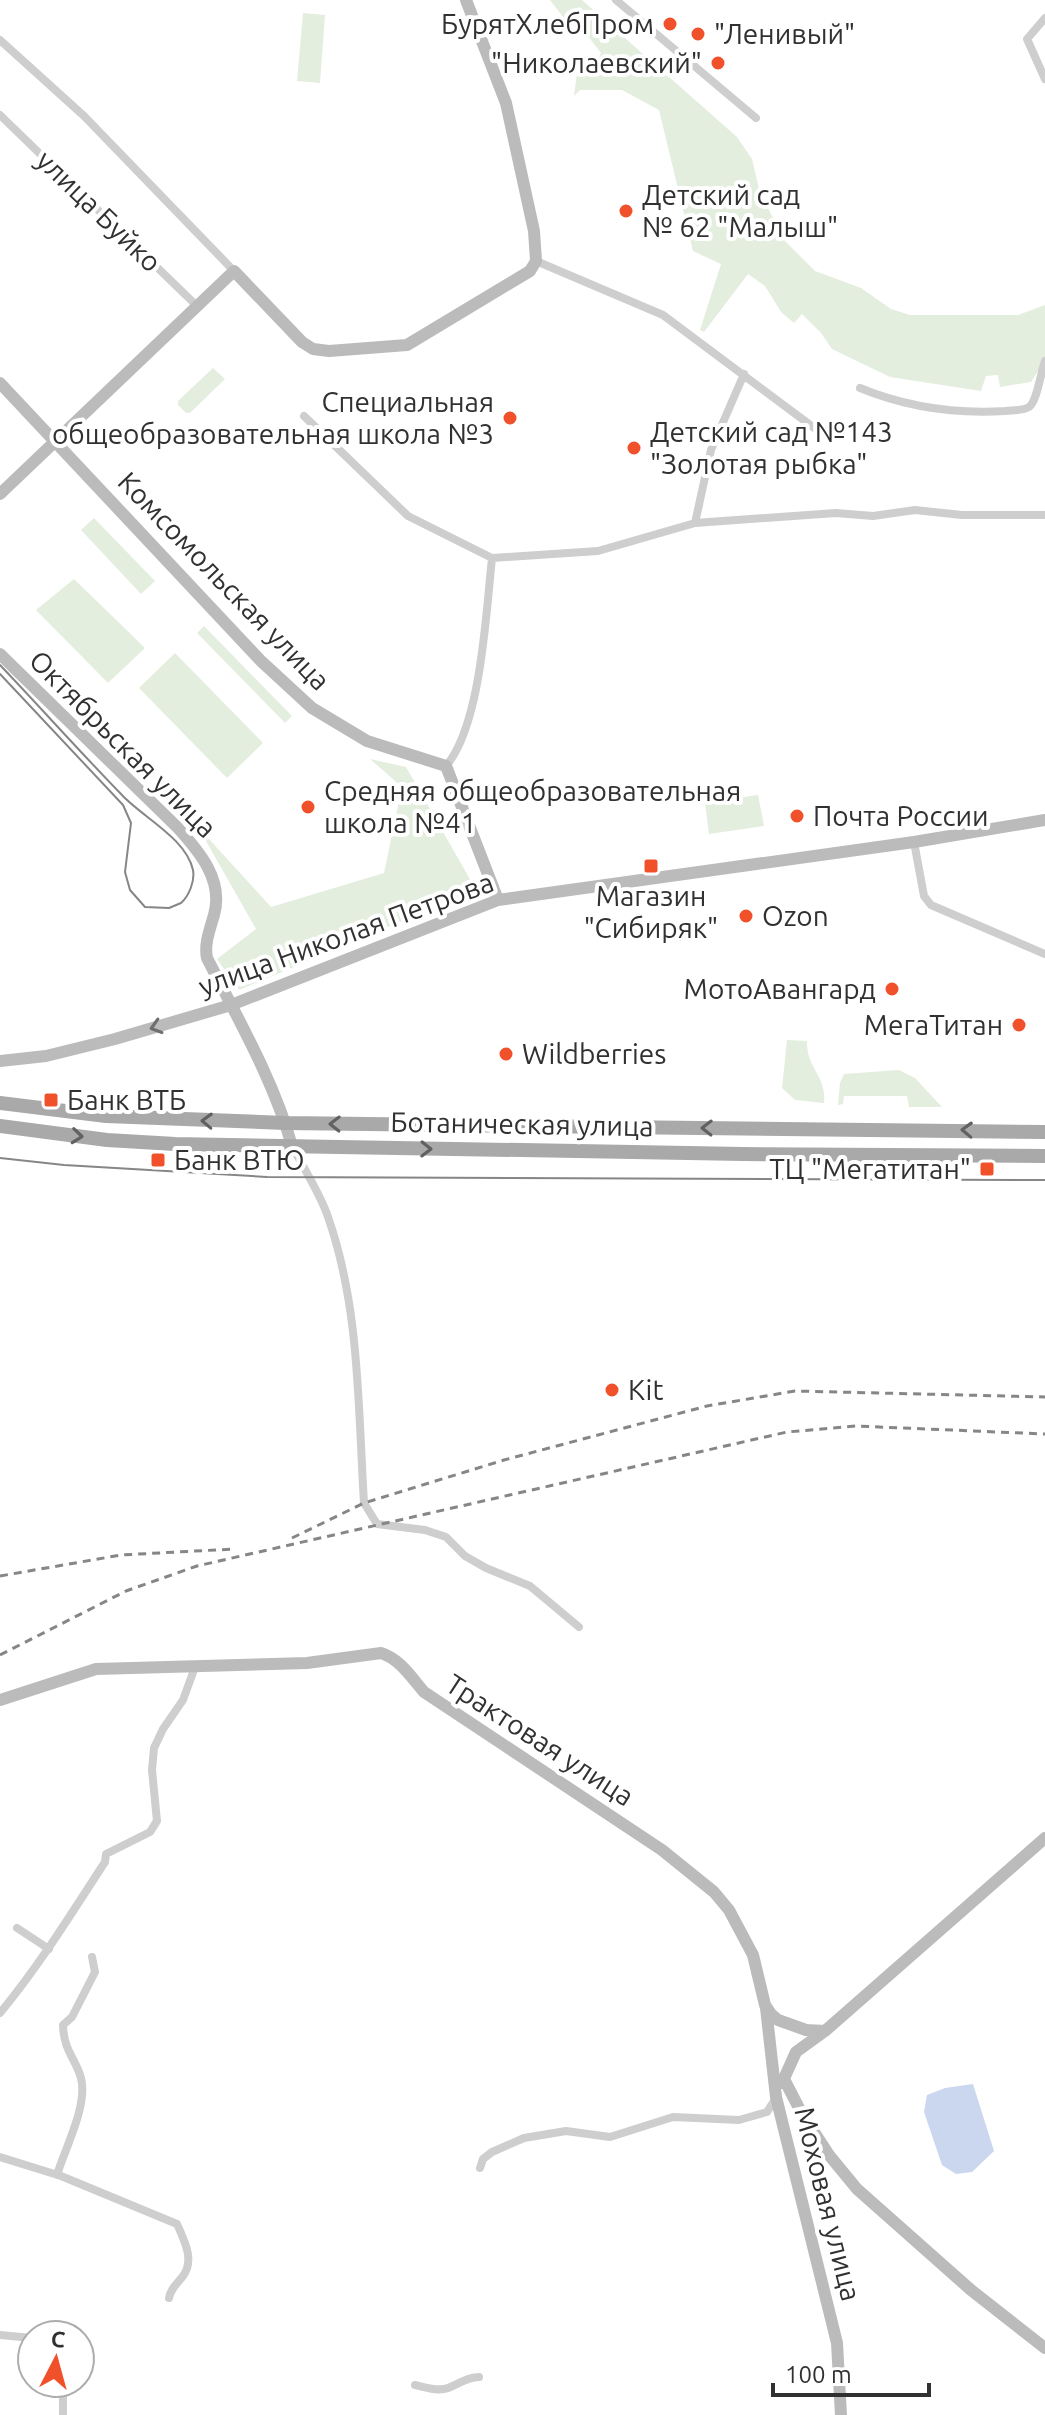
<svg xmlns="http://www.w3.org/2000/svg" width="1045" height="2415" font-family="Ubuntu,sans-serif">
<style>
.green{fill:#e3eede}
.water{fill:#cad7ef}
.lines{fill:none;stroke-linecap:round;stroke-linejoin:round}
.street{stroke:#cecece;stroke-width:8}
.secondary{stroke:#bbb;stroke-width:12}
.primary{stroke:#a9a9a9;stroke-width:14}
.tram{stroke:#868686;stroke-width:2}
.rail{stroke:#868686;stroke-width:3;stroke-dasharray:8 6;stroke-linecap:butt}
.oneway{stroke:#6f6f6f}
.oneway2{stroke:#616161}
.poi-dot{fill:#f0502a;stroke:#fff;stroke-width:3}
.labels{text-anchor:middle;stroke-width:8;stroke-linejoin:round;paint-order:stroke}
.poi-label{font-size:28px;fill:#313131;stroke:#fff;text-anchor:start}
.street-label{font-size:28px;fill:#313131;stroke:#fff}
</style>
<rect width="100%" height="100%" fill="#fff"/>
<!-- green -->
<path class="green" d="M550,0H582L737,137L752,159L760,193L785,241L815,271L861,288L891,309L910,315H1018L1045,305V360L1031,382L1000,387L998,375L986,376L981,391L890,377L832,349L821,333L802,314L794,323L781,312L765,286L748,274L704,332L700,330L721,264L693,251L659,110L622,90H580L574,96L577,73L598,60L601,53L580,26H570Z
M303,13L325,15L320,83L297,81Z
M213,368L225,379L190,413H186L178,405V401Z
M94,518L155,581L141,594L81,530Z
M74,579L145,648L108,683L36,610Z
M204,626L292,716L285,723L197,633Z
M175,653L263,743L227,778L139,688Z
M370,759L406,767L471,881L464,895L239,990L217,959L256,929L198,827L271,907L384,873L402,787Z
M758,795L764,826L709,834L705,803Z
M787,1040L807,1041C806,1068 827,1076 824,1103L795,1100L782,1088Z
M899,1070L915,1078L942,1107H909L907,1096H844L843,1104L838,1105L840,1083L844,1074Z"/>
<!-- water -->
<path class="water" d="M973,2084L994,2151L972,2172L956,2174L942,2165L924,2112L927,2095L945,2088Z"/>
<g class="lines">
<!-- street -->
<path class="street" d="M616,0L756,118
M1045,18L1027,39L1045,79
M0,40L84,116L234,271
M0,115L198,307
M536,261L663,315L817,430
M860,388C906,407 955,414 1005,411C1012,410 1023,411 1029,407C1037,402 1041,371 1045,361
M304,416L408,516L492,558
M695,523L836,513L873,516L915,510L962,515H1045
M446,766C481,725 486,613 492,558L598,551L695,523L711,450L744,374
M914,842L924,896L931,905L1045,954
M292,1146C304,1169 320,1193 328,1217C360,1308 358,1408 364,1503L377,1524L425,1530L446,1537L465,1556L486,1568L530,1586L579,1627
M17,1928L49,1949
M0,2013C39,1966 71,1914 105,1862L106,1854L150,1832L157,1821L152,1770L154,1748L163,1729L183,1700L195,1667
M0,2157L61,2176L177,2224C184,2240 195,2260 183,2276C177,2284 171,2288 169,2298
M480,2168L483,2159L492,2152L524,2138L566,2131L610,2137L673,2117L739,2120L767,2112L776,2098
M57,2175C65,2148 88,2106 81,2078C75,2057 64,2052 63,2025L72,2017L95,1972L92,1957
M0,2335L32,2338
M63,2383V2415
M415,2385C425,2387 438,2392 448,2388C461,2383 464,2378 479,2377"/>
<!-- secondary -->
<path class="secondary" d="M0,383L261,661L312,708L367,741L446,766L498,900
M0,494L234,271L302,342L313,349L329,351L407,345L530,271L536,261L534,231L506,103L466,0
M0,654L177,827C199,851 224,880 214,915C210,929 204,944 207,958C238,1019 274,1081 292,1146
M0,1061L46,1056L115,1039L231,1005L498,900L914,842L1045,820
M0,1700L96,1669L307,1663L381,1653C400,1659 411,1677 424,1692L662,1850L714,1892L729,1910L753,1955L765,2005L771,2014L778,2020L806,2030L825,2031
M766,2008L776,2097L837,2343L841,2415
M784,2079L801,2112L829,2155L857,2189L971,2290L1045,2348
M782,2083L796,2052L825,2031L1045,1838"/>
<!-- primary -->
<path class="primary" d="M0,1103L106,1116L285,1123L1045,1132
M0,1126L107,1140L175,1144L743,1154L1045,1156"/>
<!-- tram -->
<path class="tram" d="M0,665C41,708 81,753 122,795C142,817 186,838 193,870C195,881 189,896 181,903L169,908L145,907L130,890L125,872L131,823L123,805L0,674
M0,1158L64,1165L267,1177L1045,1180"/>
<!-- rail -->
<path class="rail" d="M292,1538L364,1503L504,1460L707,1406L795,1391L1045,1397
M0,1576L121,1555L234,1549
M0,1655L126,1591L197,1566L787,1432L856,1426L1045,1434"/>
</g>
<!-- one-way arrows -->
<defs><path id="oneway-chevron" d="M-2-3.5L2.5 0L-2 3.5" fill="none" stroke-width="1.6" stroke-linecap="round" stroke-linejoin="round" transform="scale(2)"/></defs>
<use class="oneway" href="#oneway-chevron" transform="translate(156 1027) rotate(163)"/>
<g class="oneway2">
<use href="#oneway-chevron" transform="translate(207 1121) rotate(-178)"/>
<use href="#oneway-chevron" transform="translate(335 1124) rotate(-179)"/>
<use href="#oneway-chevron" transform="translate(707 1128) rotate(-179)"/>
<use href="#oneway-chevron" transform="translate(967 1130) rotate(-178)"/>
<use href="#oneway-chevron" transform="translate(77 1136) rotate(6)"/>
<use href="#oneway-chevron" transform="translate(426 1149) rotate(1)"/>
</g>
<!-- markers -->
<g class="poi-dot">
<circle cx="670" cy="24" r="8"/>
<circle cx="698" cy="34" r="8"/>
<circle cx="718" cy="63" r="8"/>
<circle cx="626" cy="211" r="8"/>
<circle cx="510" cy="418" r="8"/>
<circle cx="634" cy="448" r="8"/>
<circle cx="308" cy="807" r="8"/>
<circle cx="797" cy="816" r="8"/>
<rect x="643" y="858" width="16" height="16" rx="4"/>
<circle cx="746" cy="916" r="8"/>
<circle cx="892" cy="989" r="8"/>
<circle cx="1019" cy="1025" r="8"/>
<circle cx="506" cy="1054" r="8"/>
<rect x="43" y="1092" width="16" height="16" rx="4"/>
<rect x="150" y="1152" width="16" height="16" rx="4"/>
<rect x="979" y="1161" width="16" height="16" rx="4"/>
<circle cx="612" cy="1390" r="8"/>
</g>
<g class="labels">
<!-- poi labels -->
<g class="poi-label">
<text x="654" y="34" text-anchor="end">БурятХлебПром</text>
<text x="714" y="44">"Ленивый"</text>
<text x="702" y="73" text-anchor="end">"Николаевский"</text>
<text x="642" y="205">Детский сад<tspan x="642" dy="32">№ 62 "Малыш"</tspan></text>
<text x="494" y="412" text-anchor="end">Специальная<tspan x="494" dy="32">общеобразовательная школа №3</tspan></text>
<text x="650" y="442">Детский сад №143<tspan x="650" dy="32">"Золотая рыбка"</tspan></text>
<text x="324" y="801">Средняя общеобразовательная<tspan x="324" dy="32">школа №41</tspan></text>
<text x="813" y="826">Почта России</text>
<text x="651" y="906" text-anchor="middle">Магазин<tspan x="651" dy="32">"Сибиряк"</tspan></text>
<text x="762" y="926">Ozon</text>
<text x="876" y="999" text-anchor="end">МотоАвангард</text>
<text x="1003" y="1035" text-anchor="end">МегаТитан</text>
<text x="522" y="1064">Wildberries</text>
<text x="67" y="1110">Банк ВТБ</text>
<text x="174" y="1170">Банк ВТЮ</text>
<text x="971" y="1179" text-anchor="end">ТЦ "Мегатитан"</text>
<text x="628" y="1400">Kit</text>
</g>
<!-- street labels -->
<g class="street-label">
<text transform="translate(99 211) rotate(44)" y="10">улица Буйко</text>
<text transform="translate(224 581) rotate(46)" y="10">Комсомольская улица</text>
<text transform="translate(123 744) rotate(45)" y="10">Октябрьская улица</text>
<text transform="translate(346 934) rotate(-20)" y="10">улица Николая Петрова</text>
<text transform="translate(522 1124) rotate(1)" y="10">Ботаническая улица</text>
<text transform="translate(540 1740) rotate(33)" y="10">Трактовая улица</text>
<text transform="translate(828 2204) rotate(76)" y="10">Моховая улица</text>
</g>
</g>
<!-- north arrow -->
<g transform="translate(56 2359) rotate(6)"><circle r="38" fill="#ffffff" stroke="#adadad" stroke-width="2"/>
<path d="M0-6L14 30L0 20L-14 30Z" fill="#f0502a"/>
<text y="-12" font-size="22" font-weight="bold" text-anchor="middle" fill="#313131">С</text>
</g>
<!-- scale -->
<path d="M773 2383v12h156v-12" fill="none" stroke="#313131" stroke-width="4"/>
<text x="785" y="2383" font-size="24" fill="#313131" stroke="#ffffff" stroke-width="6" paint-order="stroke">100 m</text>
</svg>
